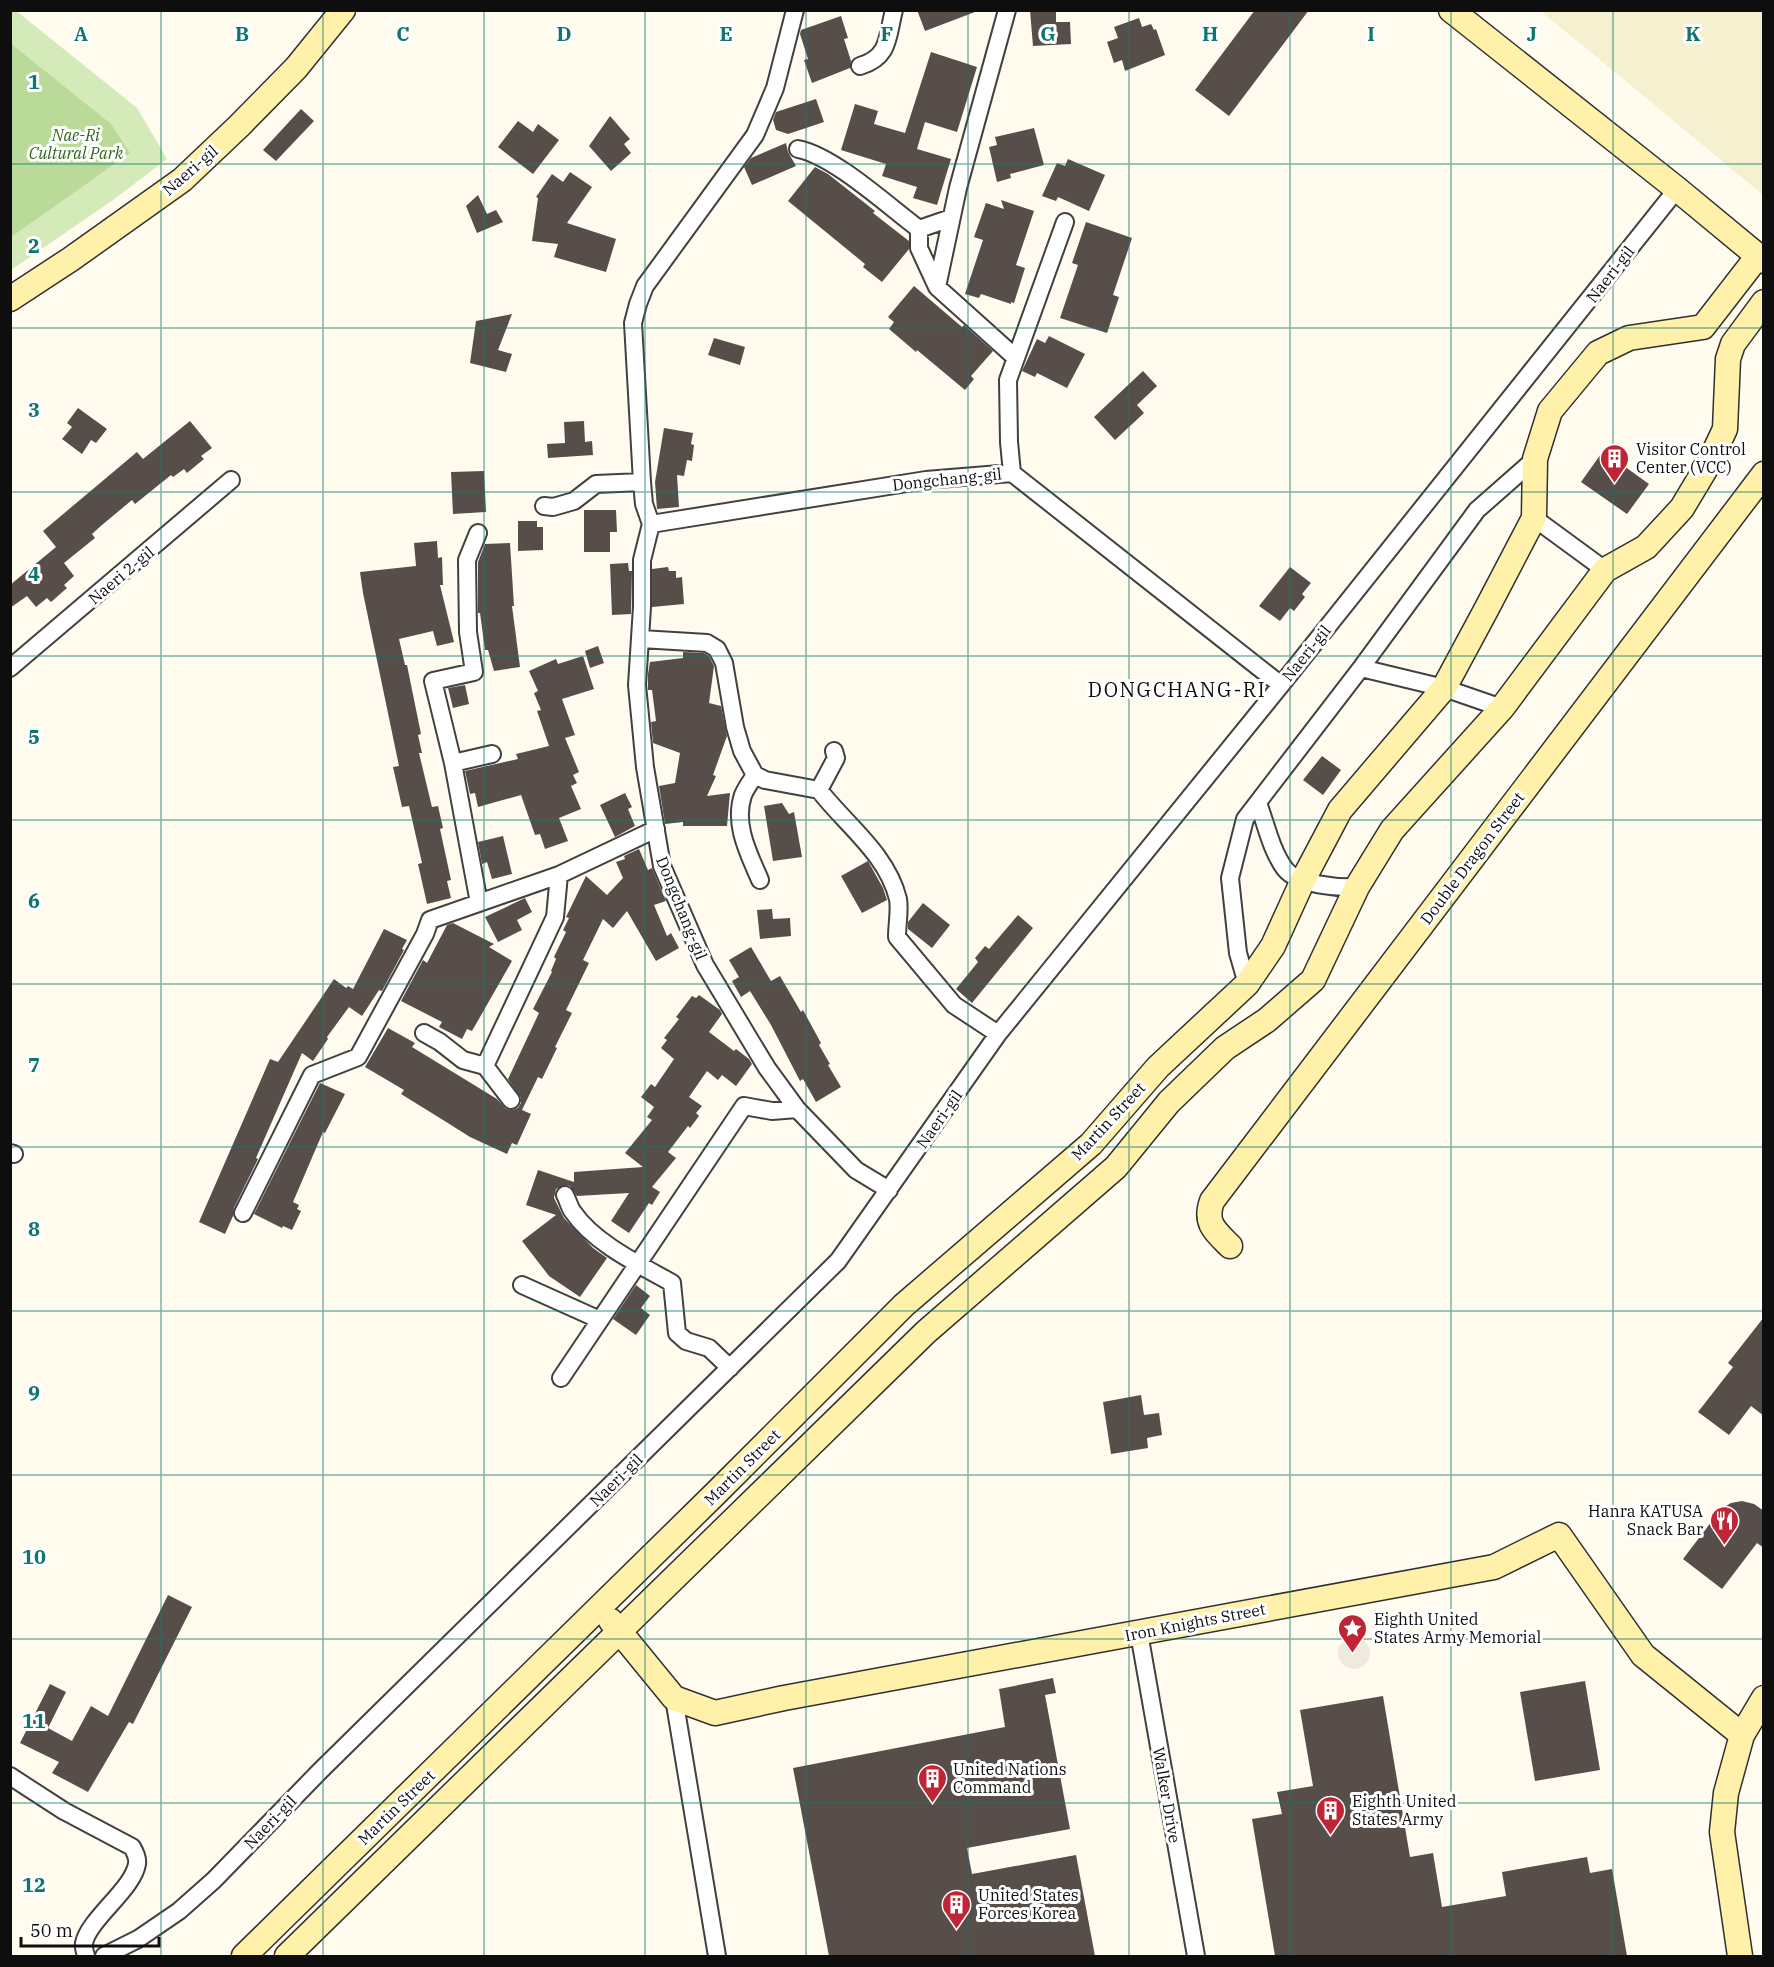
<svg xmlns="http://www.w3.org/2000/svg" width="1774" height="1967" font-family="'IBM Plex Serif',serif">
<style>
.farmland{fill:#f5f0cf}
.green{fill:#d5eab9}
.forest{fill:#b9da98}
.plaza{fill:#efeade}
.building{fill:#574e4a}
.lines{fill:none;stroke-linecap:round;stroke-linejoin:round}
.street-casing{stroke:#414141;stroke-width:20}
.secondary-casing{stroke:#303030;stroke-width:27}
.street{stroke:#fff;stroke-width:16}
.secondary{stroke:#fff1aa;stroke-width:24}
.grid{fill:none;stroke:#0f766e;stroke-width:1.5;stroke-opacity:0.55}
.labels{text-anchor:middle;stroke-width:6;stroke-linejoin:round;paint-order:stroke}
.park-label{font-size:16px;font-style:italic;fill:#31661e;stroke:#fff}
.street-label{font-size:16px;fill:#0e0e0e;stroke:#fff}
.poi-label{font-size:16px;fill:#0e0e0e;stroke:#fff;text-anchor:start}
.quarter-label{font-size:20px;letter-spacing:1.5px;fill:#0e0e0e;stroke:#fff}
.grid-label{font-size:20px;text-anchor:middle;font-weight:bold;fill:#0f766e;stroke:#fff;stroke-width:6;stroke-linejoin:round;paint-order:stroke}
</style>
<rect width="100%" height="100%" fill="#fffbef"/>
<!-- farmland -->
<path class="farmland" d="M1541,11H1763V195Z"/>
<!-- green -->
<path class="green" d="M15,10L137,108L167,159L113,200L11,270L10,11Z"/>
<!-- forest -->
<path class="forest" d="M10,43L111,124L130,153L11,237Z"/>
<!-- plaza -->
<path class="plaza" d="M1338 1653a16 16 0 1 1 32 0a16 16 0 1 1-32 0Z"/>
<!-- building -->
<path class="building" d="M917,10H974L975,12L925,31Z
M1030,10H1056V22H1070L1071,44L1033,46Z
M1255,10H1309L1229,116L1195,90Z
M841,16L848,38L844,39L851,61L850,68L812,83L804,60L808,59L800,34L801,30Z
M1139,18L1142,27L1151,24L1154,30L1156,29L1165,55L1125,71L1122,60L1114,63L1107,42L1118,38L1114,27Z
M931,52L977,67L957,132L925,122L917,149L951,159L937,205L913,198L917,187L882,176L886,164L841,150L855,104L878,111L874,124L905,133Z
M816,99L824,122L788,134L776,130L773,120L776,112Z
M301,109L314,121L276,161L263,150Z
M610,116L630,139L624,144L631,153L611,171L589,146Z
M518,121L533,132L538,124L559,140L533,174L498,147Z
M1034,128L1044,165L1010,174L1011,178L997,182L989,147L997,145L995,137Z
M786,143L788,152L796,166L752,185L744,167L751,158Z
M1068,159L1105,175L1089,211L1058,197L1056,201L1042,196L1057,163L1065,166Z
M815,167L828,174L875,211L873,213L909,241V249L882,282L863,267L865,264L788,201Z
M570,172L592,187L567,223L616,239L606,272L554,257L558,244L532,241L538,198L536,197L552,174L563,182Z
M478,195L487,214L496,210L503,222L477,233L466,206Z
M1001,200L1034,211L1016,265L1025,268L1014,303L1011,302V304L981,294L979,298L965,294L983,240L974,237L986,203L1004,209Z
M1086,222L1132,238L1113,295L1119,297L1107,333L1060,318L1078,265L1072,263Z
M914,286L962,327L964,325L993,351L971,376L974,379L965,390L917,350L916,352L889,329L894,322L888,317Z
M512,314L498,350L512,354L506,372L470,363L476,321Z
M1049,336L1085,354L1067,388L1037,373L1035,377L1022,371L1037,339L1045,343Z
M714,338L745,347L740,365L708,355Z
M1143,371L1157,386L1137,405L1144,413L1115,440L1094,417Z
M78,408L107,429L96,443L91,440L82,454L62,439L72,427L67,423Z
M190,421L212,448L201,456L204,459L187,473L184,469L173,477L171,475L135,504L132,500L102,525L92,534L95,538L64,563L74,576L64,585L67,588L51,602L47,598L36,607L27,596L10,608V585L56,547L43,531L137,452L143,459Z
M584,421L585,442L592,441L593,455L548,458L547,444L565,443L564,422Z
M664,428L693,433L691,444L694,445L692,461L687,460L684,476L677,475L679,507L657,509L655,482Z
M1603,451L1649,484L1627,514L1581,482Z
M484,471L486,512L453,514L451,472Z
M584,510H616L617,532H610V552H584Z
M518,521H537V527H543V550L518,551Z
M437,541L438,558L442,557L443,585H440L454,642L437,646L433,631L399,639L405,665H407L421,734L418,735L422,753H419L432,807L438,806L443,828L440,829L451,880L447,881L451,898L427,904L418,864L422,863L409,806L402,807L393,767L399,766L363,593L360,572L416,566L414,543Z
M510,543L514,606H512L520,667L494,671L488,650H485L480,613H478V562L485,544Z
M628,563L629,571H632L631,614L612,615L610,564Z
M668,567L669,571H676V578L682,577L684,604L652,607V569Z
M1290,567L1311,583L1302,594L1305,597L1294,611L1290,608L1280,621L1259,606Z
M598,646L604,663L590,668L585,651Z
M683,652L704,653L709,656L714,666L709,703L721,706L727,736L713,775L716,776L707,796L730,793L727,826H683V822L665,824L659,786L675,783L680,753L653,743L651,722L656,721L652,690H648V674L650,662L683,658Z
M583,656L594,689L562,699L575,735L565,738L579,772L573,775L577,783L571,786L581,809L559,818L568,841L545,849L540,834L535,835L521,795L478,807L475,793L470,794L465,771L518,759L516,754L549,746L537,711L541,710L534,693L538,691L529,671L556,659L558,664Z
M465,685L469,704L453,708L448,688Z
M1322,756L1341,770L1323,795L1303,780Z
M625,793L632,807L628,809L635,826L615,837L600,805Z
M782,803L789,814L794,812L802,857L773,861L764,806Z
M503,836L512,874L492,879L487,862L482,864L478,842Z
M639,849L648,870L652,868L666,901L654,905L667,936L671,933L679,948L656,961L627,911L613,928L603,919L583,960L589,963L566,1010L572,1013L555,1047L557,1048L542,1079L538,1077L522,1110L531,1114L517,1145L512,1143L507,1154L470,1137L443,1120L401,1094L404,1090L365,1067L388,1028L415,1043L412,1047L497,1099L506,1109L512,1110L518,1108L521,1103V1098L508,1079L539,1013L533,1009L552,972L551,971L556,959L554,957L566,932L563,930L569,918L566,917L586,876L607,895L623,878L616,862L625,859L624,856Z
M868,861L883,888L887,900L862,913L841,876Z
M525,898L532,912L517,920L522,930L498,942L485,917Z
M923,903L950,925L932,948L908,929V922Z
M772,909L773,919L790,918L791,936L760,939L757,910Z
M1018,915L1033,928L972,1003L956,989L978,962L975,958L985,946L989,949Z
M453,923L494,944L489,947L512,961L472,1031L467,1029L462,1039L439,1027L442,1022L401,1001L423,960L427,963L447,925Z
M384,929L407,940L402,949L404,950L382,991L379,990L362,1016L349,1007L327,1037L328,1039L313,1061L302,1053L256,1158L258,1159L234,1208L233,1216L225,1234L199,1222L270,1059L278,1062L334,979L346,988L348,986L353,989Z
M751,947L771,981L780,976L801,1012L803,1010L821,1043L819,1045L830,1064L828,1065L841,1087L816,1102L803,1079L800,1081L771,1025L750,991L741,997L732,981L739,977L729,960Z
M699,995L720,1010L722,1014L709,1032L734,1051L736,1049L749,1059L752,1064L736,1086L722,1075L718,1080L707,1071L689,1097L702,1106L696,1113L699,1116L690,1128L688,1126L668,1152L676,1158L652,1187L660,1192L652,1205L649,1203L629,1233L611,1221L629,1193L577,1196L570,1186L565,1185L556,1189L554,1198L564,1218L593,1248L607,1258L580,1297L549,1276L522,1241L556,1215L526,1205L538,1170L574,1182V1172L643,1167L625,1153L652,1120L647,1117L654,1107L641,1097L651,1084L655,1087L674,1059L661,1048L667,1040L664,1038L679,1019L676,1017L692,996L696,998Z
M320,1083L345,1094L325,1133L323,1132L293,1202L299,1205L297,1209L301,1211L292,1230L283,1226L282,1228L254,1214Z
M636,1285L650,1296L641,1308L650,1315L636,1335L613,1319Z
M1764,1317V1416L1751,1406L1729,1435L1698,1412L1733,1367L1728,1363Z
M1141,1395L1144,1415L1159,1413L1162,1435L1147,1438L1148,1448L1111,1454L1103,1402Z
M1742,1501L1754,1504L1764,1511V1548L1757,1543L1722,1589L1683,1559L1721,1509L1731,1503Z
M168,1595L192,1607L133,1724L129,1722L88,1792L52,1773L59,1762L20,1743L50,1684L66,1692L48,1728L72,1741L91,1706L108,1716Z
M1053,1678L1056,1693L1045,1695L1070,1829L967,1848L972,1874L1076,1855L1095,1956H829L793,1768L1005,1727L999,1689Z
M1585,1681L1600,1770L1535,1781L1520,1692Z
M1383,1696L1410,1857L1433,1853L1442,1907L1506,1896L1502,1872L1587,1857L1590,1873L1612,1869L1627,1956H1275L1252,1819L1282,1814L1277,1792L1313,1786L1300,1710Z"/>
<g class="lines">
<defs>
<path id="street" d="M795,10L775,88L755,135L645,286L638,304L633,323L642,482L644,504L651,524L642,560V607L637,685L645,767L662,866L705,965L767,1068L797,1109L856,1170L889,1190
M1007,10L958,188L937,287L1016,358
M860,66C890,57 887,37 894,10
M798,149C834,156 888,206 919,229
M919,229V248L937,287
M919,229L951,218
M1012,473L1009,442L1008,380L1065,222
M544,506L553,507L574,501L596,484L642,482
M1534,518L1605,570
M651,524L926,480L1012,473L1281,685
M478,533L467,560L468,632L474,672L433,681L453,763L479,903
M641,639L707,643L717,649L724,663L735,727L742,751L755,775L765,780L819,790C846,825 887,854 898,899C900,910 897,925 897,937L954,1005L998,1034
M10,668L231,480
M1361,668L1444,688L1502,708
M453,763L492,754
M755,775C751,781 746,788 743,795C733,825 749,854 760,880
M819,790L836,758L834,751
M1258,803C1266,824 1271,850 1285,869C1298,885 1338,888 1357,887
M1247,984L1238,953L1230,878L1245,819L1361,668L1477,510L1535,459
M424,1033L440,1042L463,1060L485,1066L555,917L559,875
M485,1066L511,1100
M10,1153L14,1154
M565,1195C568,1200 569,1207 573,1212C594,1243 640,1265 672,1283L677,1333L686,1341L709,1348L730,1368
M243,1213L312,1075L358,1057L425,934L430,920L559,875L656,829
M522,1285L600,1320
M561,1378L744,1106L772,1111L797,1109
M1139,1633L1196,1956
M674,1698L717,1956
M10,1776L64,1811L132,1847C135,1852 138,1858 137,1864C133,1889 89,1919 84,1943C83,1947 85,1952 86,1956
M104,1956L138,1939L179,1911L214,1880L320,1771L838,1261L998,1034L1281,685L1677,189"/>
<path id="secondary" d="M1451,10L1677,189L1764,261
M10,299L71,259L182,180L239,126L296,68L343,10
M1230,1246C1215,1231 1204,1223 1212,1201L1764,474
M611,1621L674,1698L715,1713L784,1698L1494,1567L1559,1535L1643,1655L1742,1735
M244,1956L715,1494L904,1305L1091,1144L1158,1067L1247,984L1273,946L1303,880L1340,810L1444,688L1487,608L1534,518L1535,459L1550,411L1598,353L1629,338L1703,327L1758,256
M287,1956L926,1332L1116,1167L1169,1102L1225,1048L1267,1020L1313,980L1357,887L1392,830L1502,708L1605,570L1646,547L1682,508L1709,463L1725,429L1728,359L1733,344L1764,302
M1740,1956L1722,1832L1726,1793L1742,1735L1764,1698"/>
</defs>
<!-- street casing -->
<use href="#street" class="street-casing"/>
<!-- secondary casing -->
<use href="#secondary" class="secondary-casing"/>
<!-- street -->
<use href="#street" class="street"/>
<!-- secondary -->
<use href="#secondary" class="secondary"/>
</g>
<!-- grid -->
<path class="grid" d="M161,10V1956M323,10V1956M484,10V1956M645,10V1956M806,10V1956M968,10V1956M1129,10V1956M1290,10V1956M1451,10V1956M1613,10V1956M10,164H1764M10,328H1764M10,492H1764M10,656H1764M10,820H1764M10,984H1764M10,1147H1764M10,1311H1764M10,1475H1764M10,1639H1764M10,1803H1764"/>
<!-- icons -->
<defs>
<symbol id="building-pin" viewBox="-11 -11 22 30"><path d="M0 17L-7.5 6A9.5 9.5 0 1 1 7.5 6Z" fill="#bf2535" stroke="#fff"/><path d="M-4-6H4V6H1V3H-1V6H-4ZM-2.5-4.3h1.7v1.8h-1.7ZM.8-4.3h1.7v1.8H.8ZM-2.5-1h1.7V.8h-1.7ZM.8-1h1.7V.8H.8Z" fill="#fff"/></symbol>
<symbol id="restaurant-pin" viewBox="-11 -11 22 30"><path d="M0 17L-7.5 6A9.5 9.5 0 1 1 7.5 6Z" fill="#bf2535" stroke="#fff"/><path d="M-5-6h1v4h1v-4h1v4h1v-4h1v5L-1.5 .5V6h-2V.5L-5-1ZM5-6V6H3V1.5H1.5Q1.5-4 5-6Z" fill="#fff"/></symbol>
<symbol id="sight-pin" viewBox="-11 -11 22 30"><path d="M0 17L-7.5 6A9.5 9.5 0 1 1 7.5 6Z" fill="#bf2535" stroke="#fff"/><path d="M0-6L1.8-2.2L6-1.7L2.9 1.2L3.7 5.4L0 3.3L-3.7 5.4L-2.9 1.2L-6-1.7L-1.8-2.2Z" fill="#fff"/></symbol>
</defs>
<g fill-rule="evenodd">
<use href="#building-pin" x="1598" y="442" width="33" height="45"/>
<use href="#restaurant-pin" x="1708" y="1504" width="33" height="45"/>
<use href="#sight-pin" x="1336" y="1612" width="33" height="45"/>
<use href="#building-pin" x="916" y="1762" width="33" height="45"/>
<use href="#building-pin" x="1314" y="1794" width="33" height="45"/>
<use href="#building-pin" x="940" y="1888" width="33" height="45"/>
</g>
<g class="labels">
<!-- park labels -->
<g class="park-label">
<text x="76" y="141">Nae-Ri<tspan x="76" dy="18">Cultural Park</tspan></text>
</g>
<!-- street labels -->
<g class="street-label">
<text transform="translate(190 170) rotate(-41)" y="6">Naeri-gil</text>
<text transform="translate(1610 274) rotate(-52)" y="6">Naeri-gil</text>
<text transform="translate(947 479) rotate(-6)" y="6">Dongchang-gil</text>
<text transform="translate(121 575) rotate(-40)" y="6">Naeri 2-gil</text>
<text transform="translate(1306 653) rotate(-51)" y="6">Naeri-gil</text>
<text transform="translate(1472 858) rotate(-53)" y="6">Double Dragon Street</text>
<text transform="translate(682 908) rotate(68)" y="6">Dongchang-gil</text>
<text transform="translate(939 1119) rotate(-55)" y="6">Naeri-gil</text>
<text transform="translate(1108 1121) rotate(-47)" y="6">Martin Street</text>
<text transform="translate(742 1467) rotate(-45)" y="6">Martin Street</text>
<text transform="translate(616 1480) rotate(-45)" y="6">Naeri-gil</text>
<text transform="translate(1195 1622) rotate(-11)" y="6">Iron Knights Street</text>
<text transform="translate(1167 1795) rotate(80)" y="6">Walker Drive</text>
<text transform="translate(396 1807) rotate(-44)" y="6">Martin Street</text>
<text transform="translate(270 1822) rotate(-46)" y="6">Naeri-gil</text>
</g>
<!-- poi labels -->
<g class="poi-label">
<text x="1636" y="455">Visitor Control<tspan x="1636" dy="18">Center (VCC)</tspan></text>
<text x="1703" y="1517" text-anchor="end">Hanra KATUSA<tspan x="1703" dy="18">Snack Bar</tspan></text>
<text x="1374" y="1625">Eighth United<tspan x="1374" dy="18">States Army Memorial</tspan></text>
<text x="953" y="1775">United Nations<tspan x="953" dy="18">Command</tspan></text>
<text x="1352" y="1807">Eighth United<tspan x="1352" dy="18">States Army</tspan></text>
<text x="978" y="1901">United States<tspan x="978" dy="18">Forces Korea</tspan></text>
</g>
<!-- quarter labels -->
<g class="quarter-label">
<text x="1177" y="697">DONGCHANG-RI</text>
</g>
</g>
<g class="grid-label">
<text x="81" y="41">A</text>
<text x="242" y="41">B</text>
<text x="403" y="41">C</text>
<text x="564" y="41">D</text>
<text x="726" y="41">E</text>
<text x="887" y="41">F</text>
<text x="1048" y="41">G</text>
<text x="1210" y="41">H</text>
<text x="1371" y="41">I</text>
<text x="1532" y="41">J</text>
<text x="1693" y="41">K</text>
<text x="34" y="89">1</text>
<text x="34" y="253">2</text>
<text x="34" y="417">3</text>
<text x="34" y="581">4</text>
<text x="34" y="744">5</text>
<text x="34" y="908">6</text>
<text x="34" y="1072">7</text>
<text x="34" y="1236">8</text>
<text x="34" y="1400">9</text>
<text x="34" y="1564">10</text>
<text x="34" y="1728">11</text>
<text x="34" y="1892">12</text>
</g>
<!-- border -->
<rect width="1774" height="1967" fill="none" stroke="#0e0e0e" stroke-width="24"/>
<!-- scale -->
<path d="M21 1937v9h138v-9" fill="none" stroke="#0e0e0e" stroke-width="3"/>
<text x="30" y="1937" font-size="18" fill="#0e0e0e" stroke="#ffffff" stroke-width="4.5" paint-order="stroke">50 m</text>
</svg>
